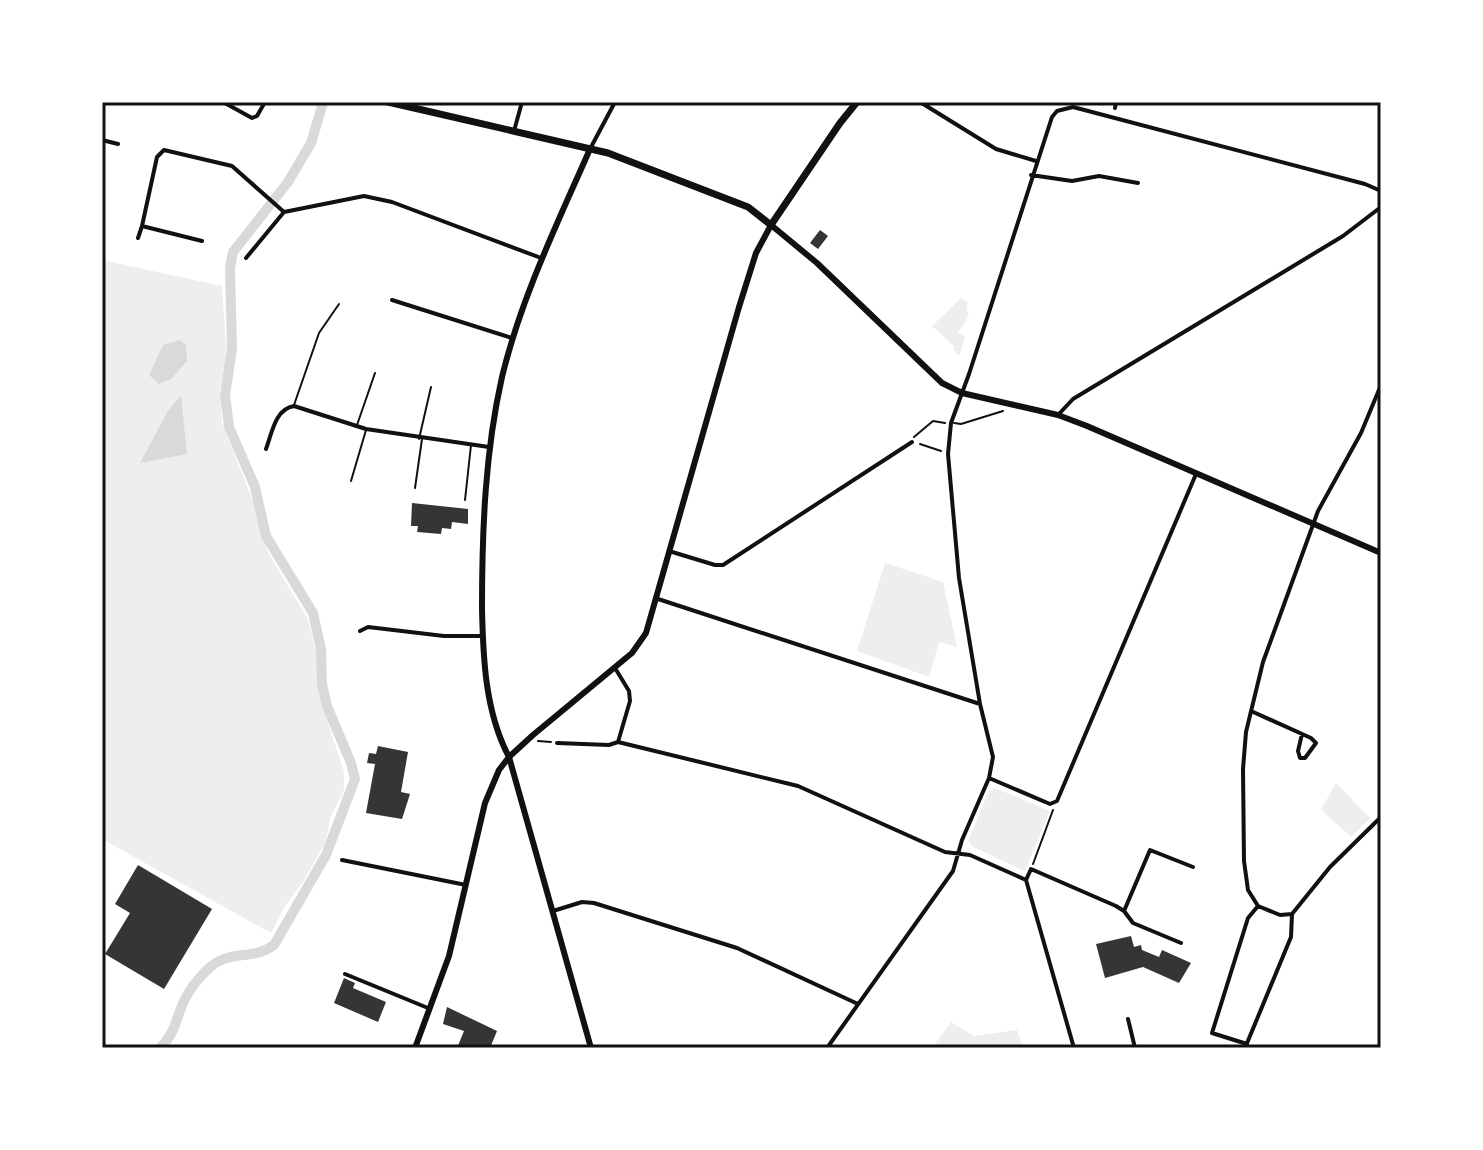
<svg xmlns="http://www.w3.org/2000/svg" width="1483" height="1150" font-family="Ubuntu,sans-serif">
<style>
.green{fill:#eee}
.water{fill:#d9d9d9}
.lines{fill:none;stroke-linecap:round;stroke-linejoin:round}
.canal{stroke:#d9d9d9;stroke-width:10}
.building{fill:#353535}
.path{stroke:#111;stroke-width:2}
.service{stroke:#111;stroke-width:2}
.minor{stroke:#111;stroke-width:4}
.tertiary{stroke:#111;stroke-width:6}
.secondary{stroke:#111;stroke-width:6}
.primary{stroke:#111;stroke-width:7}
.neatline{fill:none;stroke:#111;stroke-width:3}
</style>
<rect width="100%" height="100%" fill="#fff"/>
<!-- green -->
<path class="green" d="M102,260L222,286L227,359L220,390L222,423L256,509L268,553L308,619L317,655L320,698L344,772V790L330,819L326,841L303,882L285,906L271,933L102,839Z
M961,298L968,303L966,311L969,312L966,322L958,332L965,337L959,356L953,349L954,346L932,326Z
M885,563L943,582L957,647L939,642L929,677L857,651Z
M1336,783L1370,818L1351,837L1321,810Z
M995,788L1050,811L1025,871L973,847L968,841L989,791Z
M951,1022L974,1036L1017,1030L1023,1048H932Z"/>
<!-- water -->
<path class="water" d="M180,340L186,345L187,361L171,379L159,384L149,375L163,345Z
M181,395L187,454L140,463L168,411Z"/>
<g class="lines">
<!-- canal -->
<path class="canal" d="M160,1048C174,1035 176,1020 183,1003C188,992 197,980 205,972C228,947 251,962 274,945L326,855L355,779L351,763L327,706L322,684L321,649L313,613L266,536L255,487L229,427L225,395L232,349L230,268L233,252L288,182L311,143L323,103"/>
</g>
<!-- building -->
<path class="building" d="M820,230L828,236L818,249L810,243Z
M412,503L468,509V524L452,522L451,529L442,528L441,534L417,532L418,526H411Z
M378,746L408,752L401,792L410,794L402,819L366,813L375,764L367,763L369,753L376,754Z
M138,865L212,909L164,989L105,954L130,913L115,904Z
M1131,936L1134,947L1141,945L1142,950L1159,957L1162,950L1191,963L1179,983L1143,967L1105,978L1096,944Z
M344,978L355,983L353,988L386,1002L378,1022L334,1003Z
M447,1007L497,1031L490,1048H457L464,1031L443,1024Z"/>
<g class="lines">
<!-- path -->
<path class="path" d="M914,437L933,421L945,423
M920,444L941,451
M538,741L551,742
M1033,864L1053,810"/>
<!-- service -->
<path class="service" d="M294,405L319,333L339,304
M954,423L961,424L1003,411
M357,425L375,373
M419,439L431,387
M351,481L366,430
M415,488L422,439
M465,500L471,445"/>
<!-- minor -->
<path class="minor" d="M223,102L252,118L257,116L265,102
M920,102L996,149L1036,161
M1115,108L1116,102
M514,131L522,102
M102,140L118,144
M590,149L615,102
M1031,175L1072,181L1099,176L1138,183
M138,238L142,226
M202,241L142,226L157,157L164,150L232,166L284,212
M246,258L284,212L364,196L392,202L541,258
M392,300L512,338
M1381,385L1361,433L1318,511L1263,662L1246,732L1243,769L1244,861L1248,890L1258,906L1280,915L1292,914L1330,867L1381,817
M1058,415L1073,399L1343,236L1381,207
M266,449C272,433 275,409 294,406L366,429L489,447
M669,551L715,565H723L912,442
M655,598L980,704
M360,631L368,627L444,636H483
M1251,711L1311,738L1316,743L1305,758H1300L1298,751L1302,734
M618,742L798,786L945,852L970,855L1026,880
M557,743L609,745L618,742L630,701L629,691L615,668
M989,778L1050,804L1057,801L1196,474
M342,860L466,885
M1026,880L1031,869L1116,906L1124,911L1133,923L1181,943
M1026,880L1074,1048
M553,911L582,902L594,903L737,948L858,1004
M1124,911L1150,850L1193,867
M345,974L428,1008
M1128,1019L1135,1048
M1247,1044L1212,1033L1248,918L1258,906
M827,1048L953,871L962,840L989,778L993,757L980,704L959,578L948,454L951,423L969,374L1052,117L1057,111L1073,107L1365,184L1381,191
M1245,1048L1291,937L1292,914"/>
<!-- tertiary -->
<path class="tertiary" d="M771,225L817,263L942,383L962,393L1058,415L1087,426L1381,553
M509,757L591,1048"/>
<!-- secondary -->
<path class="secondary" d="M509,757C485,712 483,657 482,608C482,531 485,452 502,377C521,298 558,222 590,149
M415,1048L449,956L485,803L499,770L509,757L533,735L632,653L646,633L739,307L756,253L771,225"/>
<!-- primary -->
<path class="primary" d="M388,102L608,153L748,207L771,225L840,123L857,102"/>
</g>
<!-- border -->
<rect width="1483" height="1150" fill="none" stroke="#ffffff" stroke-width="208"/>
<rect x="104" y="104" width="1275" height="942" class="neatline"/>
</svg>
